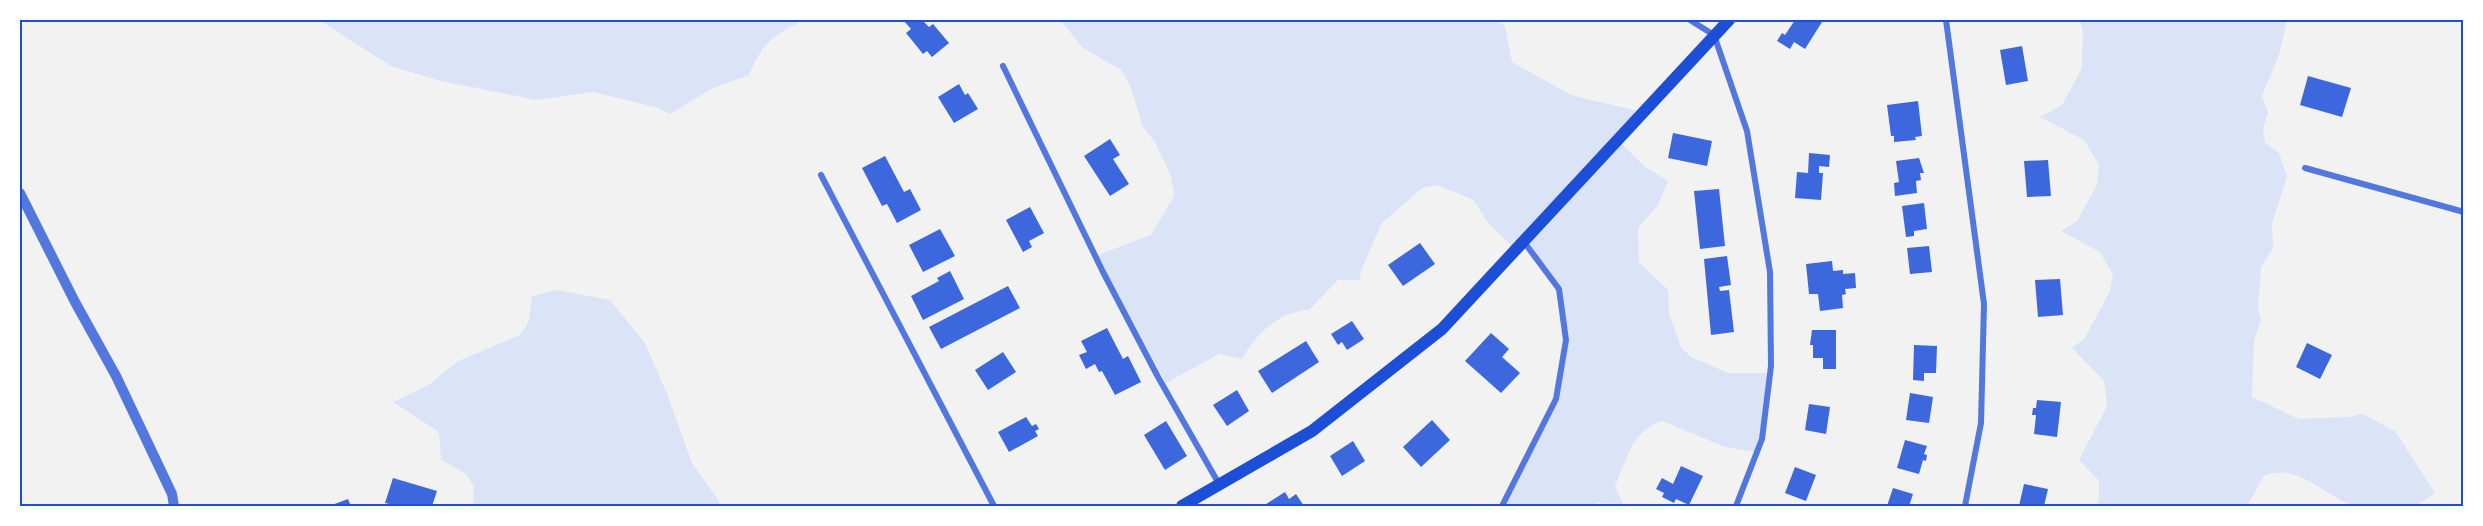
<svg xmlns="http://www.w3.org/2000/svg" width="2483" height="526" font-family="Rubik,sans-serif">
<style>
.green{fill:#dbe4f7}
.building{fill:#3d67dc}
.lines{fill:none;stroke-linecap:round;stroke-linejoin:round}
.minor{stroke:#5277de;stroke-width:6}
.tertiary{stroke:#5277de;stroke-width:10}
.secondary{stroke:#1d4ed8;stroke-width:12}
.neatline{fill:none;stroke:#1d4ed8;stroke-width:2}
</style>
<rect width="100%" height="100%" fill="#f2f2f2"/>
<!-- green -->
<path class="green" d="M319,20H804C772,37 764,40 749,75L713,88L670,114L655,107L593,92L536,100L440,81L391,66Z
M1060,20H1495L1505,26L1512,62L1571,95L1637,111L1621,143L1644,166L1668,181L1658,205L1638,228L1639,262L1668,290L1669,314L1681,347L1691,357L1728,373H1771L1763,443L1756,452L1725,447L1662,421C1632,430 1627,459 1615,486L1623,504L1597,503L1593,506H1503L1559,393L1569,337L1561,292L1526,244L1514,248L1488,223L1474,200L1438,185L1422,188L1382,223L1361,270L1360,280H1338L1309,310C1278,312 1257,333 1242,359L1219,354L1166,383L1098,257L1100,254L1151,235L1174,196L1171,176L1155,142L1143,127L1130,85L1121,70L1083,48Z
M2080,20H2287L2279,55L2262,96L2268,113L2263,129L2265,143L2279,153L2287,177L2272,223L2273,248L2261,267L2258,308L2261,320L2254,340L2252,397L2299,419L2348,417L2362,414L2395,431L2435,493L2416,506C2401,506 2367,510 2354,506C2322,495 2299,462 2264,476L2247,506H2096L2099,500V481L2079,460L2107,406L2104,381L2072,348L2085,338L2110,291L2113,275L2100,252L2061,231L2077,221L2097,185L2099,165L2084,140L2040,117L2062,105L2082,68L2083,33Z
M557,290L610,300L645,343L667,394L692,463L719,501L720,506H478L473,503L474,486L465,473L441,460L439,432L393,402L430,384L458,361L520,335L529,321L532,296Z"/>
<!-- building -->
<path class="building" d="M906,20H922L929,27L933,24L949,43L932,57L927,51L923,54L906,33L911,29L904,21Z
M1795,20H1818L1822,22L1805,49L1794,42L1790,49L1777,41L1782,33L1785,35Z
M2022,46L2028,81L2006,85L2000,50Z
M2308,76L2351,88L2342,117L2300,105Z
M959,84L965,95L968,93L978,109L954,123L938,97Z
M1918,101L1922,136L1915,137L1916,140L1894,142V136H1891L1887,105Z
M1673,133L1712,141L1707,166L1668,158Z
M1110,139L1120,155L1113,159L1129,184L1110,196L1084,156Z
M1809,153L1830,155L1829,167L1819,166V173H1823L1821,200L1795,198L1797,172L1808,173Z
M885,156L904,192L910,189L921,210L897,223L887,204L882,206L862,168Z
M1919,158L1924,173H1920L1921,180L1916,181L1917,193L1895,196L1894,183L1899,182L1896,161Z
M2048,160L2051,196L2027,197L2024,161Z
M1719,189L1725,246L1700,249L1694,191Z
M1924,203L1927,229L1914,231V236L1906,237L1902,206Z
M1030,207L1044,233L1029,241L1032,247L1023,252L1006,220Z
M940,229L955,256L923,272L909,245Z
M1420,243L1435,264L1403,286L1388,265Z
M1929,246L1932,272L1910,274L1907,248Z
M1727,256L1731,285L1719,287L1720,291L1729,290L1734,332L1711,335L1704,259Z
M1832,261L1833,271L1843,270V274L1855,273L1856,288L1845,289L1846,294L1842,295L1843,308L1820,311L1818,294H1809L1806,264Z
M950,271L964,299L923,320L911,296L939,281L937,278Z
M2060,279L2063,315L2038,317L2035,280Z
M1008,286L1020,308L941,349L929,327Z
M1352,321L1364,339L1347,350L1342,342L1338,345L1331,334Z
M1107,328L1123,359L1128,356L1141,382L1115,395L1102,371L1099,372L1095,364L1086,369L1079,355L1087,352L1081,341Z
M1812,330H1836V369H1823V358H1813V345H1810Z
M1491,333L1509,349L1502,357L1520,373L1501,393L1465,361Z
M1306,341L1319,362L1272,393L1258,371Z
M2307,343L2332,355L2320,379L2296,367Z
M1914,345L1937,346L1936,373H1924V381L1913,380Z
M1003,352L1016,372L988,390L975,370Z
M1237,390L1249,411L1227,426L1213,405Z
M1910,393L1933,397L1929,423L1906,420Z
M2037,400L2061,402L2057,437L2034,434L2036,415H2032L2033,408H2036Z
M1809,404L1830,407L1826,434L1805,430Z
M1026,417L1032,426L1036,424L1039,429L1035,431L1038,436L1009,452L998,432Z
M1432,420L1450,440L1421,467L1403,447Z
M1166,421L1187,456L1165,470L1144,435Z
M1905,440L1927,446L1924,454L1927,455L1926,461L1923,460L1919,474L1897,468Z
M1353,441L1365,461L1342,476L1330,456Z
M1681,466L1703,476L1689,505L1676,499L1674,503L1662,497L1664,493L1656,489L1662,478L1673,484Z
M1795,467L1816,475L1806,501L1785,493Z
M393,478L437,491L432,506H397L385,503Z
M2024,484L2048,489L2044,506H2019Z
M1893,488L1913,494L1909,506H1887Z
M1285,492L1289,499L1296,494L1304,506H1263Z
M348,499L351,506H329Z"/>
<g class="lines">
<!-- minor -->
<path class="minor" d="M1690,20L1714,35L1747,131L1770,272L1771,366L1762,439L1736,506
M1946,20L1984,304L1981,423L1965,506
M1003,66L1103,272L1158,377L1219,484
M2305,168L2464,212
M821,175L994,506
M1502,506L1556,399L1566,340L1559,289L1524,242"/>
<!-- tertiary -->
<path class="tertiary" d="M20,193L75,302L116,376L172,494L174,506"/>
<!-- secondary -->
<path class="secondary" d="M1182,506L1312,431L1442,329L1729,20"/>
</g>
<!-- border -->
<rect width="2483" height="526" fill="none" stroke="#ffffff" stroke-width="42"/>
<rect x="21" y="21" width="2441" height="484" class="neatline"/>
</svg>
